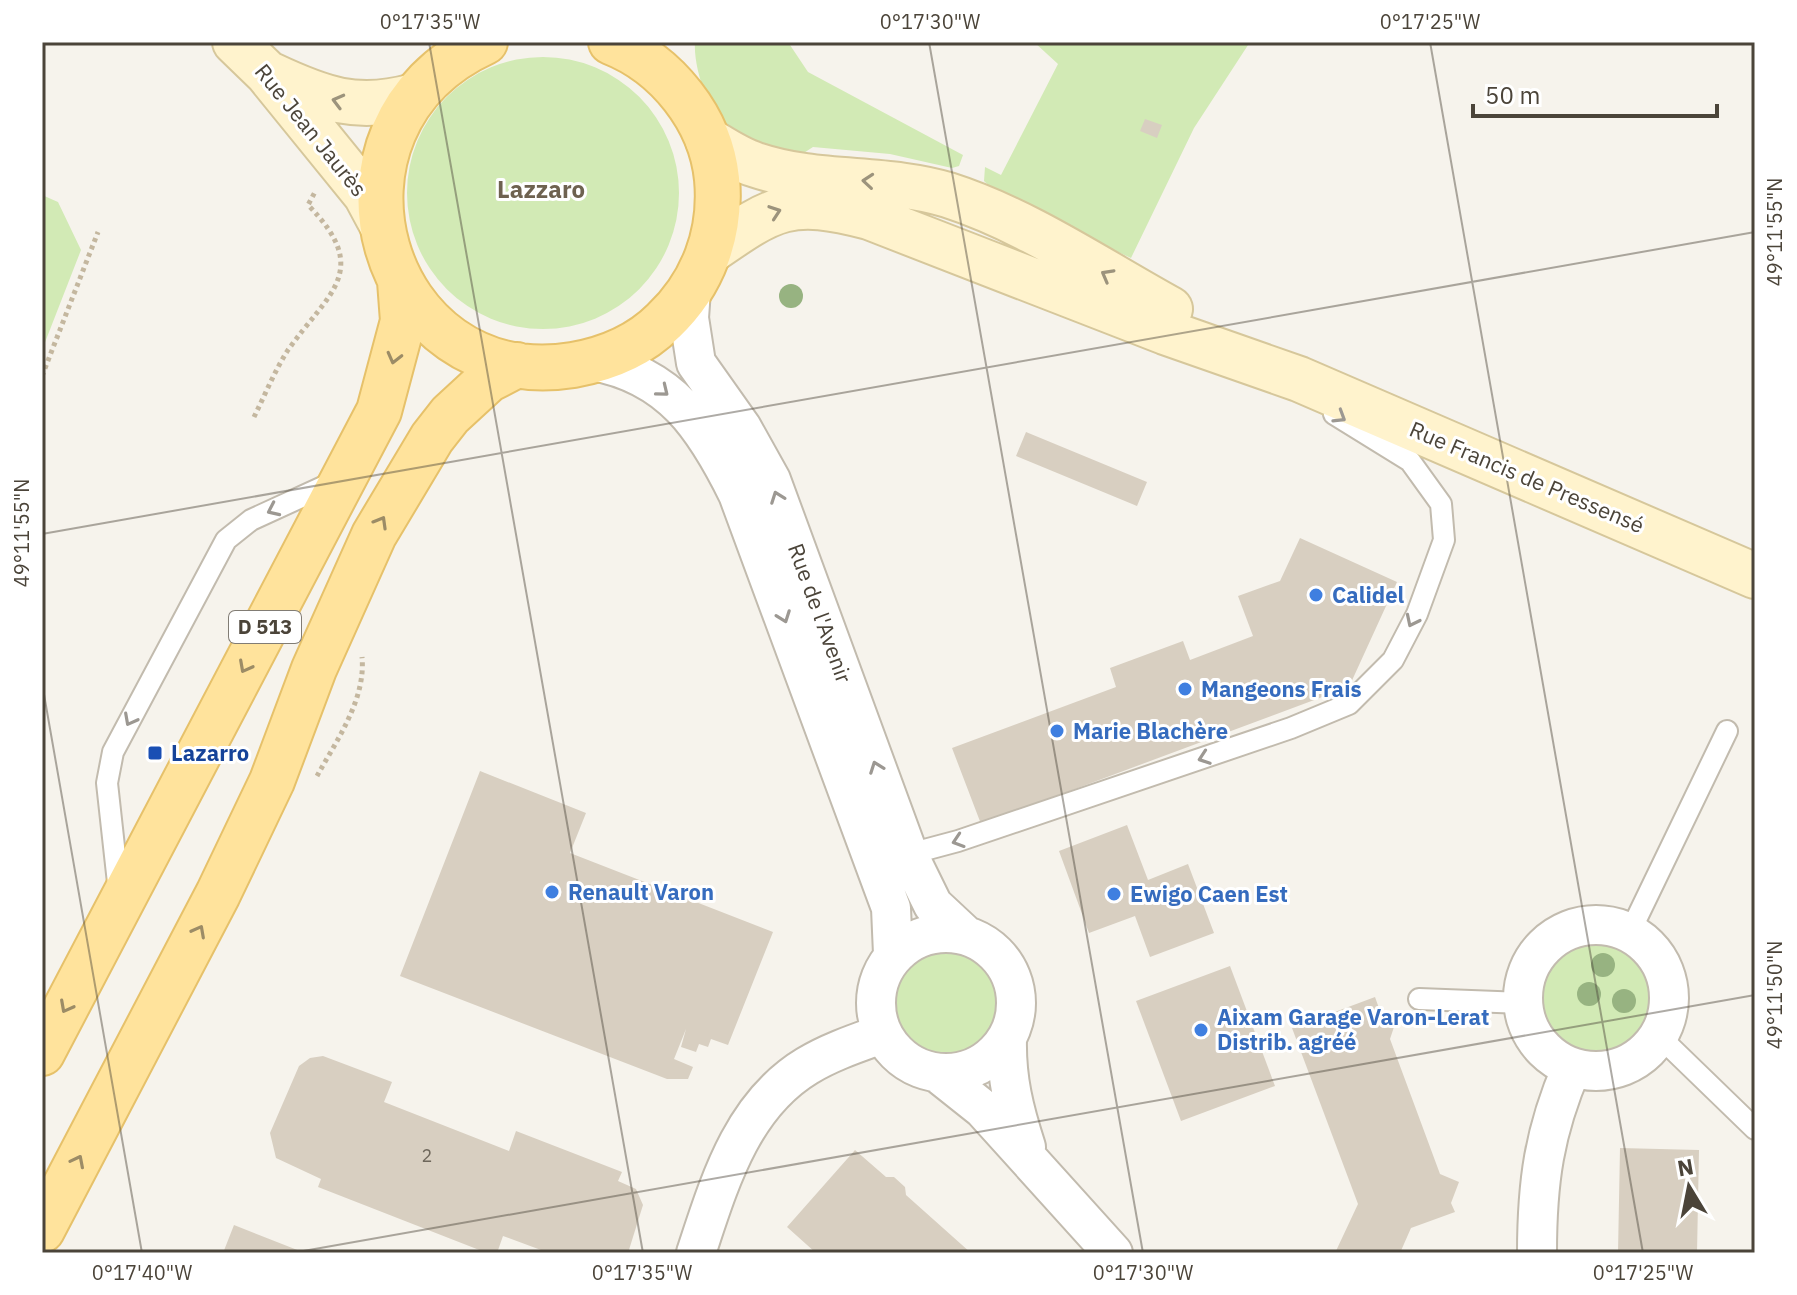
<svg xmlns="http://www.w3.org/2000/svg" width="1797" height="1295" font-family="'IBM Plex Sans',sans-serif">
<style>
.green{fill:#d2eab5}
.building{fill:#d8cfc1}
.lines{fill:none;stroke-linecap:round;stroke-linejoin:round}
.lane-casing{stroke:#c2bbae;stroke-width:24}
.street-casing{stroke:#c2bbae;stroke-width:42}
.secondary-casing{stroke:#d6c79b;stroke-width:48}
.primary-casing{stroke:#e6c16a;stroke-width:48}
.path{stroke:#c4b79f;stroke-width:5;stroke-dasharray:4 4;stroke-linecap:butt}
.lane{stroke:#fff;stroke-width:20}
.street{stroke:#fff;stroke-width:38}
.secondary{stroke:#fff3cd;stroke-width:44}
.primary{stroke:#ffe39c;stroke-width:44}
.tree{fill:#97b381}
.oneway{stroke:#9c937c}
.oneway2{stroke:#9c8c66}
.oneway3{stroke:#9c9892}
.ticks{fill:none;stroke:#4b4439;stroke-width:2;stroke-opacity:0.45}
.shop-dot{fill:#3f7fe0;stroke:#fff;stroke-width:3}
.transit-dot{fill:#1a4fb4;stroke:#fff;stroke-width:3}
.labels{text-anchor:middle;stroke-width:6;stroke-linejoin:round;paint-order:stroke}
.number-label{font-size:18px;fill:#6e675b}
.shield{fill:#fff;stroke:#817c74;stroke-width:2}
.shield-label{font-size:20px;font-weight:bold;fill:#4b4439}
.street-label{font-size:22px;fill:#4b4439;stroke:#fff}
.shop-label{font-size:22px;font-weight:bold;fill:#366cbe;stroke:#fff;text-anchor:start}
.transit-label{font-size:22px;font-weight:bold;fill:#164399;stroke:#fff;text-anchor:start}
.neighbourhood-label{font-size:24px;font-weight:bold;fill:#6e6250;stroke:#fff}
.neatline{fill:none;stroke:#4b4439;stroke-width:3}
.ticks-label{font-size:20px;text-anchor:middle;fill:#4b4439}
</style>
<rect width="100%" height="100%" fill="#f6f3ec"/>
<!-- green -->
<path class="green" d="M695,42H788L808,72L963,155L959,166L952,168L890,154L813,147L796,158C777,152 753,148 736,138C711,123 693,69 695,42Z
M1034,42H1250L1194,128L1131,258L1003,199L984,181L985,167L1001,175L1058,64Z
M407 193a136 136 0 1 1 272 0a136 136 0 1 1-272 0Z
M42,195L58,202L81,250L42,350Z
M1541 999a56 56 0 1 1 112 0a56 56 0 1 1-112 0Z
M890 1000a56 56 0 1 1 112 0a56 56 0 1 1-112 0Z"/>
<!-- building -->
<path class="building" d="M1145,119L1162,125L1157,138L1140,131Z
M1026,432L1147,482L1137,506L1016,456Z
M1300,538L1397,582L1349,687L981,824L952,748L1116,687L1110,668L1183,641L1190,660L1253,636L1238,596L1280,581Z
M480,771L586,813L570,853L773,932L728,1045L711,1039L708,1047L699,1044L696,1052L681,1047L686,1029L674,1059L693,1067L688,1079H667L400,976Z
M1127,825L1148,880L1188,864L1214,933L1150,957L1135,916L1089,933L1059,851Z
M1230,966L1275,1086L1181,1121L1136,1001Z
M1375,997L1380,1011L1397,1018L1390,1039L1440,1174L1459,1182L1451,1203L1455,1212L1411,1228L1400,1253H1335L1358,1204L1292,1028Z
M323,1056L392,1082L384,1102L509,1151L516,1131L622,1172L618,1181L636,1189L643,1205L628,1253H549L503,1236L497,1253H487L318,1187L321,1179L276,1158L270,1133L299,1066L310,1058Z
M1620,1148L1699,1150L1697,1253H1618Z
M855,1150L886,1177H894L905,1187L906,1195L971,1253H816L787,1227Z
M234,1225L305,1253H223Z"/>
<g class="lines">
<defs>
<path id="lane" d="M902,856L958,841L1291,728L1349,704L1393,660L1417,614L1444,540L1441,504L1410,461L1334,414
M119,892L107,783L113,752L226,540L251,520L336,481
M1630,932L1727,731
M1419,999L1523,1003
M1659,1036L1755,1129"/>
<path id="street" d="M691,290L689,318L696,363L742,428L771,480L909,856L933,905L963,933
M593,361C671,375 705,427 738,494L891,908L893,954
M1523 998a73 73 0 1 1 146 0a73 73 0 1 1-146 0Z
M876 1003a70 70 0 1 1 140 0a70 70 0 1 1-140 0Z
M1007,1039C1006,1078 1014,1110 1026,1147
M939,1074L983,1109L1113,1253
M696,1253C719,1184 741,1106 807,1066C830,1052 857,1043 882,1034
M1537,1253C1537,1182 1544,1132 1572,1067"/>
<path id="secondary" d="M235,42L267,73L366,195L381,223
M271,75C322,99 357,112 414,96
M708,140C723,149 739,160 756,165C818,186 886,176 948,195C1026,220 1099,270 1170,309
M709,252C774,207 789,196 869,217L1165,332L1299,379L1755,576"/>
<path id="primary" d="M485,42C300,127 380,396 573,365C607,359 639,346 664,321C703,284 722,233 717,179C711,119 667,64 611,42
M42,1053L379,411L403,321L400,281
M42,1230L218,894L272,781L314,669L374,535L432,438L450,415L488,380L517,365"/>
</defs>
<!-- lane casing -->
<use href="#lane" class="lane-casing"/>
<!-- street casing -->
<use href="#street" class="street-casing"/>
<!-- secondary casing -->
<use href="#secondary" class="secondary-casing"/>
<!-- primary casing -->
<use href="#primary" class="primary-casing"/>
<!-- path -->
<path class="path" d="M42,376L98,232
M254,417C265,395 275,370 288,350C328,293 373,271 308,205L315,192
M317,776C337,740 366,699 362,657"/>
<!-- lane -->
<use href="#lane" class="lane"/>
<!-- street -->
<use href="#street" class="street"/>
<!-- secondary -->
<use href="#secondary" class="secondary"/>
<!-- primary -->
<use href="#primary" class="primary"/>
</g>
<!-- trees -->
<g class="tree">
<circle cx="791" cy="296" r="12"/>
<circle cx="1603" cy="965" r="12"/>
<circle cx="1589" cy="994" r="12"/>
<circle cx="1624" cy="1001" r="12"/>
</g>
<!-- one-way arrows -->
<defs><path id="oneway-chevron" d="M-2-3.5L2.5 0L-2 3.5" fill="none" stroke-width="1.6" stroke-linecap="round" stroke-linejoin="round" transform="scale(2)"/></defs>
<g class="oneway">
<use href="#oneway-chevron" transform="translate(338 101) rotate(-165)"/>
<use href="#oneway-chevron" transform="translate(868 181) rotate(-175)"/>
<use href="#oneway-chevron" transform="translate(775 212) rotate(-19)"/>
<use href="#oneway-chevron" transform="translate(1107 275) rotate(-151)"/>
</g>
<g class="oneway2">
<use href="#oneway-chevron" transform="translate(394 358) rotate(104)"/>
<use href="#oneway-chevron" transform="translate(381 522) rotate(-60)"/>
<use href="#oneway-chevron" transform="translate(245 667) rotate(118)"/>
<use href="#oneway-chevron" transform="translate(199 931) rotate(-62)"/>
<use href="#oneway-chevron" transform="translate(66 1007) rotate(118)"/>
<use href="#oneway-chevron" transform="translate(78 1161) rotate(-63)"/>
</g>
<g class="oneway3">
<use href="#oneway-chevron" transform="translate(663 391) rotate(39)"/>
<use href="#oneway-chevron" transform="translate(1340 417) rotate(32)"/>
<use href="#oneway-chevron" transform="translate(777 497) rotate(-110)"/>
<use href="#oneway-chevron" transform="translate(273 510) rotate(155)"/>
<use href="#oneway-chevron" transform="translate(784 617) rotate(70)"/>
<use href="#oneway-chevron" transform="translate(1412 621) rotate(116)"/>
<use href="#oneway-chevron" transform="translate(130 720) rotate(118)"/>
<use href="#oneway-chevron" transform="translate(1204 758) rotate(161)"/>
<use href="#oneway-chevron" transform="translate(876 767) rotate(-110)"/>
<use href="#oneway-chevron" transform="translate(958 841) rotate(162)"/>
</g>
<!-- ticks -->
<path class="ticks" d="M429,42L643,1253M929,42L1143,1253M1430,42L1643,1253M42,534L1755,232M42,683L142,1253M292,1253L1755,995"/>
<!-- markers -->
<g class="shop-dot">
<circle cx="1316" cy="595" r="8"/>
<circle cx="1185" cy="689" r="8"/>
<circle cx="1057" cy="731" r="8"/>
<circle cx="552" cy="892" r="8"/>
<circle cx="1114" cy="894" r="8"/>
<circle cx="1201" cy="1030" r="8"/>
</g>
<rect class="transit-dot" x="147" y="745" width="16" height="16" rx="4"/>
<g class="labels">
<!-- number labels -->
<g class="number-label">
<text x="427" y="1162">2</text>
</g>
<!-- shield labels -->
<rect class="shield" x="229" y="611" width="72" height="32" rx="6"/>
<g class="shield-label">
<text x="265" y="634">D 513</text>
</g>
<!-- street labels -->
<g class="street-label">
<text transform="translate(311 130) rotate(51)" y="8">Rue Jean Jaurès</text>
<text transform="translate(1527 477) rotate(23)" y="8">Rue Francis de Pressensé</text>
<text transform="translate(820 613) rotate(70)" y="8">Rue de l'Avenir</text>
</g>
<!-- shop labels -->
<g class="shop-label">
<text x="1332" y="603">Calidel</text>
<text x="1201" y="697">Mangeons Frais</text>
<text x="1073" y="739">Marie Blachère</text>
<text x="568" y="900">Renault Varon</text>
<text x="1130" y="902">Ewigo Caen Est</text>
<text x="1217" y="1025">Aixam Garage Varon-Lerat<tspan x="1217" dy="25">Distrib. agréé</tspan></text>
</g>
<!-- transit labels -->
<g class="transit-label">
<text x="171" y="761">Lazarro</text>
</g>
<!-- neighbourhood labels -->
<g class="neighbourhood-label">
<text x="541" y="198">Lazzaro</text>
</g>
</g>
<!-- border -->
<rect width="1797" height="1295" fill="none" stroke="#ffffff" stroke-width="88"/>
<!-- north arrow -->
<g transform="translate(1689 1187) rotate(350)" stroke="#ffffff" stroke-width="6" paint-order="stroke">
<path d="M0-6L14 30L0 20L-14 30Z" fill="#4b4439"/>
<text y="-12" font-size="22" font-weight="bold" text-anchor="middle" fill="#4b4439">N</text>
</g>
<!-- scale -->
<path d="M1473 104v12h244v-12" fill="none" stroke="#4b4439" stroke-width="4"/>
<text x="1485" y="104" font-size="24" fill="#4b4439" stroke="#ffffff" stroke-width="6" paint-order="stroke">50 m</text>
<rect x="44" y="44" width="1709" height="1207" class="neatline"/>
<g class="ticks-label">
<text x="430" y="29">0°17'35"W</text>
<text x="930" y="29">0°17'30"W</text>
<text x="1430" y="29">0°17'25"W</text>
<text transform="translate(1775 232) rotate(-90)" y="7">49°11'55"N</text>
<text transform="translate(22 533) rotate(-90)" y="7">49°11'55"N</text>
<text transform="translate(1775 995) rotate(-90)" y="7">49°11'50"N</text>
<text x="142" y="1280">0°17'40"W</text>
<text x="642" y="1280">0°17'35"W</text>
<text x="1143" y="1280">0°17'30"W</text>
<text x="1643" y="1280">0°17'25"W</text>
</g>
</svg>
